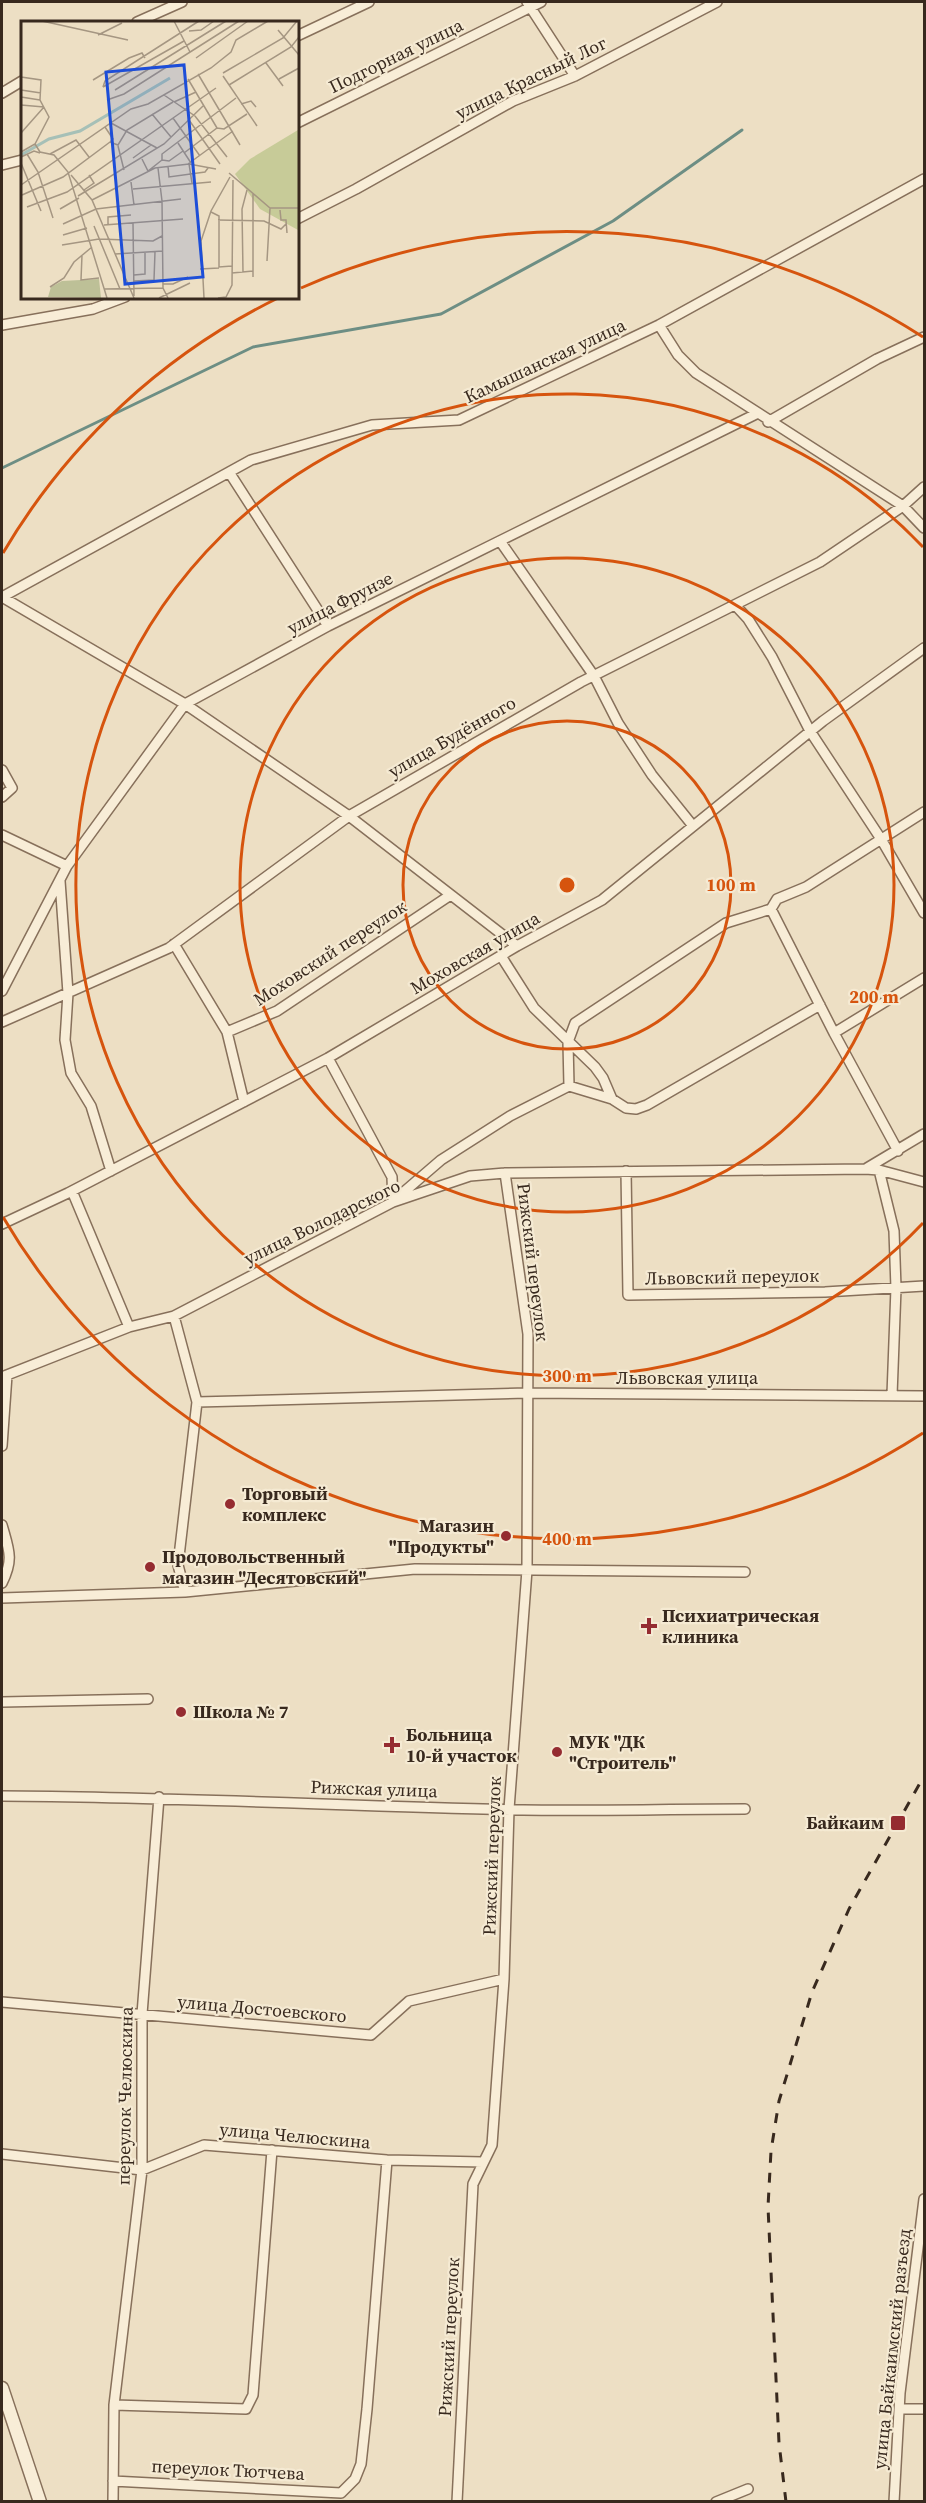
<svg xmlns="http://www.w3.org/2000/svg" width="926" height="2503" font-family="'Source Serif 4',serif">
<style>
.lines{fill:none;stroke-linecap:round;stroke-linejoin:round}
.stream{stroke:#6d8e84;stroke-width:3}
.minor-casing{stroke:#87705b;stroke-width:12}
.tertiary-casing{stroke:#87705b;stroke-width:15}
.minor{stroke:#f8edd7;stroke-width:9}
.tertiary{stroke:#f8edd7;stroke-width:12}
.rail{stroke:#38291e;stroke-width:3;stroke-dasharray:10 10;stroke-linecap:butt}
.ring{fill:none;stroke:#d6540e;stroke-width:3}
.poi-dot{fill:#952c31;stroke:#f5ead3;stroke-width:2}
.labels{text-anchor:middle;stroke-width:4.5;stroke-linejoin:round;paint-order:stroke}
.street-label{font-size:18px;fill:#38291e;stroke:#f5ead3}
.poi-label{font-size:18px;font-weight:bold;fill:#38291e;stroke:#f5ead3;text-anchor:start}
.inset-river{fill:none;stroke:#a6c0b7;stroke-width:3}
.inset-road{fill:none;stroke:#a59682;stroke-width:1.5}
.view{fill:#1d4ed8;fill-opacity:0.15;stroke:#1d4ed8;stroke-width:3}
.inset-edge{fill:none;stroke:#38291e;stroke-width:3}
.centre{fill:#d6540e;stroke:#f5ead3;stroke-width:3}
.ring-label{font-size:18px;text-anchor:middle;font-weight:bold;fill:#d6540e;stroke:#f5ead3;stroke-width:4.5;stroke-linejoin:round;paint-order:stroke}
</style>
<rect width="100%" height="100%" fill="#eddfc4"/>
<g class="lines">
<!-- stream -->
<path class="stream" d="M2,468L253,347L441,314L613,221L742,130"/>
<defs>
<path id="minor" d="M527,2L575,76
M137,22L182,2
M297,36L369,2
M2,93L22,81
M297,123L541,2
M2,165L22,160
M297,219L356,189L513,101L575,76L717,2
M2,325L93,309L125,297
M659,325L678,355L696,373L903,506L924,528
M768,422L877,359L924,337
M229,472L328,626
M500,541L594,676L618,723L652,775L693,826
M2,597L251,460L372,425L459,420L659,325L924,179
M2,597L185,704L349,816L517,946
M735,605L748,619L772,657L810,731L881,839L924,913
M2,770L12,788L2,797
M2,835L67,866L185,704L328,626L756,414
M60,881L68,993L65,1040L71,1073L91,1106L111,1171
M771,909L834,1033L898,1151
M174,944L227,1032L244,1102
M501,956L534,1008L595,1067L603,1078L612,1099
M2,991L67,866
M2,1022L169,948L349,816L581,682L820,562L903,506L924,487
M227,1032L277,1011L449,896
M834,1033L924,978
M328,1058L392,1177L393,1202
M569,1086L612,1099L626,1108L636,1109L647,1105L820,1005
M867,1168L924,1134
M879,1170L894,1231L896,1288L892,1395
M626,1171L628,1295L825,1292L924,1286
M72,1191L129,1327
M398,1197L441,1160L510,1116L569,1086L568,1042L575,1023L726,923L771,909L777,899L806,887L924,812
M2,1224L68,1193L328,1058L517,946L602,900L823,721L924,648
M174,1316L197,1402L178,1565L185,1592
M2,1377L129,1327L174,1316L393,1202L470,1176L505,1173L865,1169L879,1170L924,1182
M197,1402L527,1393L924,1396
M2,1446L7,1375
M2,1525C9,1550 14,1559 2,1583
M2,1598L185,1592L415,1569L745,1572
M2,1702L148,1699
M2,1796C175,1797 349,1806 523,1810C597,1811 671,1809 745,1809
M2,2002L371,2035L409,2001L504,1979
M2,2154L142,2170L204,2145L387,2160L483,2162
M114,2405L246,2409L253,2395L272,2150
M899,2409H924
M113,2481L341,2493L355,2479L361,2464L367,2409L387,2160
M113,2502L114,2405L142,2170V2014L159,1797
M457,2502L473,2184L492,2145L504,1979L509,1809L527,1570L528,1334L505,1173
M716,2502L748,2489
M894,2502L900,2393L924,2199"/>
<path id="tertiary" d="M2,2388L40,2502"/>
</defs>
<!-- minor casing -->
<use href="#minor" class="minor-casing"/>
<!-- tertiary casing -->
<use href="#tertiary" class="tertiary-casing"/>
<!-- minor -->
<use href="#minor" class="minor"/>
<!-- tertiary -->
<use href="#tertiary" class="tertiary"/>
<!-- rail -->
<path class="rail" d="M786,2502L779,2443L768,2207L771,2151L779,2101L812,1992L849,1909L924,1776"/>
</g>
<!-- distance rings -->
<g class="ring">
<circle cx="567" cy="885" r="164"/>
<circle cx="567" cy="885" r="327"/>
<path d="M923 1223A491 491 0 1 1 923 547"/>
<path d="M923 1433A654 654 0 0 1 3 1217M3 553A654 654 0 0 1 280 297M301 288A654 654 0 0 1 923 337"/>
</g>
<!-- markers -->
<g class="poi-dot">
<circle cx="230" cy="1504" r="6"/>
<circle cx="506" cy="1536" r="6"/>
<circle cx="150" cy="1567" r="6"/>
<path d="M646 1617h6v6h6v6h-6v6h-6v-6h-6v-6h6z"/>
<circle cx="181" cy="1712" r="6"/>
<path d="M389 1736h6v6h6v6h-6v6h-6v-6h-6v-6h6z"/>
<circle cx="557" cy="1752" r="6"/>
<rect x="890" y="1815" width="16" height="16" rx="3"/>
</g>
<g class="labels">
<!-- street labels -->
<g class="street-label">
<text transform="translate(396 56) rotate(-26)" y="6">Подгорная улица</text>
<text transform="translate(531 78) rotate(-26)" y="6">улица Красный Лог</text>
<text transform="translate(545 361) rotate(-25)" y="6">Камышанская улица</text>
<text transform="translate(340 603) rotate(-27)" y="6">улица Фрунзе</text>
<text transform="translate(452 737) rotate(-30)" y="6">улица Будённого</text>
<text transform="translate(330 953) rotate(-33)" y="6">Моховский переулок</text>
<text transform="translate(475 953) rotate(-30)" y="6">Моховская улица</text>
<text transform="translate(322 1222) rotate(-26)" y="6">улица Володарского</text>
<text transform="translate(533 1262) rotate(83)" y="6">Рижский переулок</text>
<text transform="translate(732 1277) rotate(-1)" y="6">Львовский переулок</text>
<text x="687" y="1384">Львовская улица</text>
<text transform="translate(374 1789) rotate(2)" y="6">Рижская улица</text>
<text transform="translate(492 1856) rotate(-88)" y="6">Рижский переулок</text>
<text transform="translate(262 2009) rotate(5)" y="6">улица Достоевского</text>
<text transform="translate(125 2096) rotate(-89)" y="6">переулок Челюскина</text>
<text transform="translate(295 2136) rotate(5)" y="6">улица Челюскина</text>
<text transform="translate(449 2337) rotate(-87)" y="6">Рижский переулок</text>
<text transform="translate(892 2349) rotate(-84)" y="6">улица Байкаимский разъезд</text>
<text transform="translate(228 2470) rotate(3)" y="6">переулок Тютчева</text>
</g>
<!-- poi labels -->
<g class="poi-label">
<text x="242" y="1500">Торговый<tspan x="242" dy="21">комплекс</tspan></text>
<text x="494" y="1532" text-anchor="end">Магазин<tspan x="494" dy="21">"Продукты"</tspan></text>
<text x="162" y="1563">Продовольственный<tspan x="162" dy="21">магазин "Деcятовский"</tspan></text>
<text x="662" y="1622">Психиатрическая<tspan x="662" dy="21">клиника</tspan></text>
<text x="193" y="1718">Школа № 7</text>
<text x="406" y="1741">Больница<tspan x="406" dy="21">10-й участок</tspan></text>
<text x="569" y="1748">МУК "ДК<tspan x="569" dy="21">"Строитель"</tspan></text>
<text x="884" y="1829" text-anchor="end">Байкаим</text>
</g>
</g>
<!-- overview -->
<g transform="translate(21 21)">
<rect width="278" height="278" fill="#eddfc4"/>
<path d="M277,109V209L239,188L214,153L229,138Z" fill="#c7cb98"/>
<path d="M78,258L80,277L27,276L30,266L41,260Z" fill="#bdc097"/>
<path class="inset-river" d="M0,134L28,118L59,110L149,57"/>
<path class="inset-road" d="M21,0L107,19M153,0L169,31M257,9L278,34M168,10L180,9L193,0M77,14L101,2M175,37L227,0M245,42L262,65M202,52L262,17L276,0M177,53L219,124M202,55L236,105M0,56L20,59L19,79L28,96L14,123L0,131M167,58L196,107M258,58L278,47M72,59L108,37L121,32L124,37M208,64L270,26L278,16M82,66L84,60L178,0M82,66L163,20M0,69L20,72M94,69L205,0M143,74L174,95L206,136M0,76L19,79M86,79L103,73L218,0M153,81L175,71M220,83L230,80L235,86M0,84L23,86M131,93L150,116M152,97L179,135M168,99L199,143M90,102L136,127M84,106L92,118L89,121M0,112L23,86M157,122L170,142M14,123L19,131L33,134L47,151L86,277M97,125L103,149M163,132L196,107L203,108L226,93M6,133L17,151L32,197M29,133L55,119L68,136M0,136L13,130L19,132M112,137L130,124M121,138L127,150L141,139V133L215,77M141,139L148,140L162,130M0,142L20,190M167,143L212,110M168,143L171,162M147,145L148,156L184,151L187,147M137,147L141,180L142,267L147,277M208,152L249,187H278M50,154L71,179L113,277M110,161L113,184M0,164L110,88L127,83L190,47L210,31L215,19L247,0M96,167L97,186M112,168L190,161M63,169L73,162L68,154M1,174L42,156L89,121L97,124L106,109L152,81M57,175L143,123L182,85M71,179L134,147L168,143L195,148M6,186L46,171L195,67M39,188L58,177M259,189L260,199H265L266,212M190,191L198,195V246L211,245M197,199L243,200L260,208L265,203M112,202L113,275M42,203L75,188L160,178M83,204L162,198M87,204V196L110,194M73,205L99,268M42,214L66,207M41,224L78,218L132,220L141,215M94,233L142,230M61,234L60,259L78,257M246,240L249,187M179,248L198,247M222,251L221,188L226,169M211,252L232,250M113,254L124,253V231M232,256V173M113,260L133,259L134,231M142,263H152L167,256M29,266L43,257L53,241L71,226M83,268L142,267M138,277L169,262M183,277L180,220L190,190L209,156M197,277L205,276L211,264L212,159"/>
<path class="view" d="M163,44L182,256L104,263L85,51Z"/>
<rect width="278" height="278" class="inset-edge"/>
</g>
<circle cx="567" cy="885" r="9" class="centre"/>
<g class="ring-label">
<text x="731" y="891">100 m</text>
<text x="874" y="1003">200 m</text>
<text x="567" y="1382">300 m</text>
<text x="567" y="1545">400 m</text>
</g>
<!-- border -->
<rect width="926" height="2503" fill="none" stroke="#38291e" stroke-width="6"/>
</svg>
